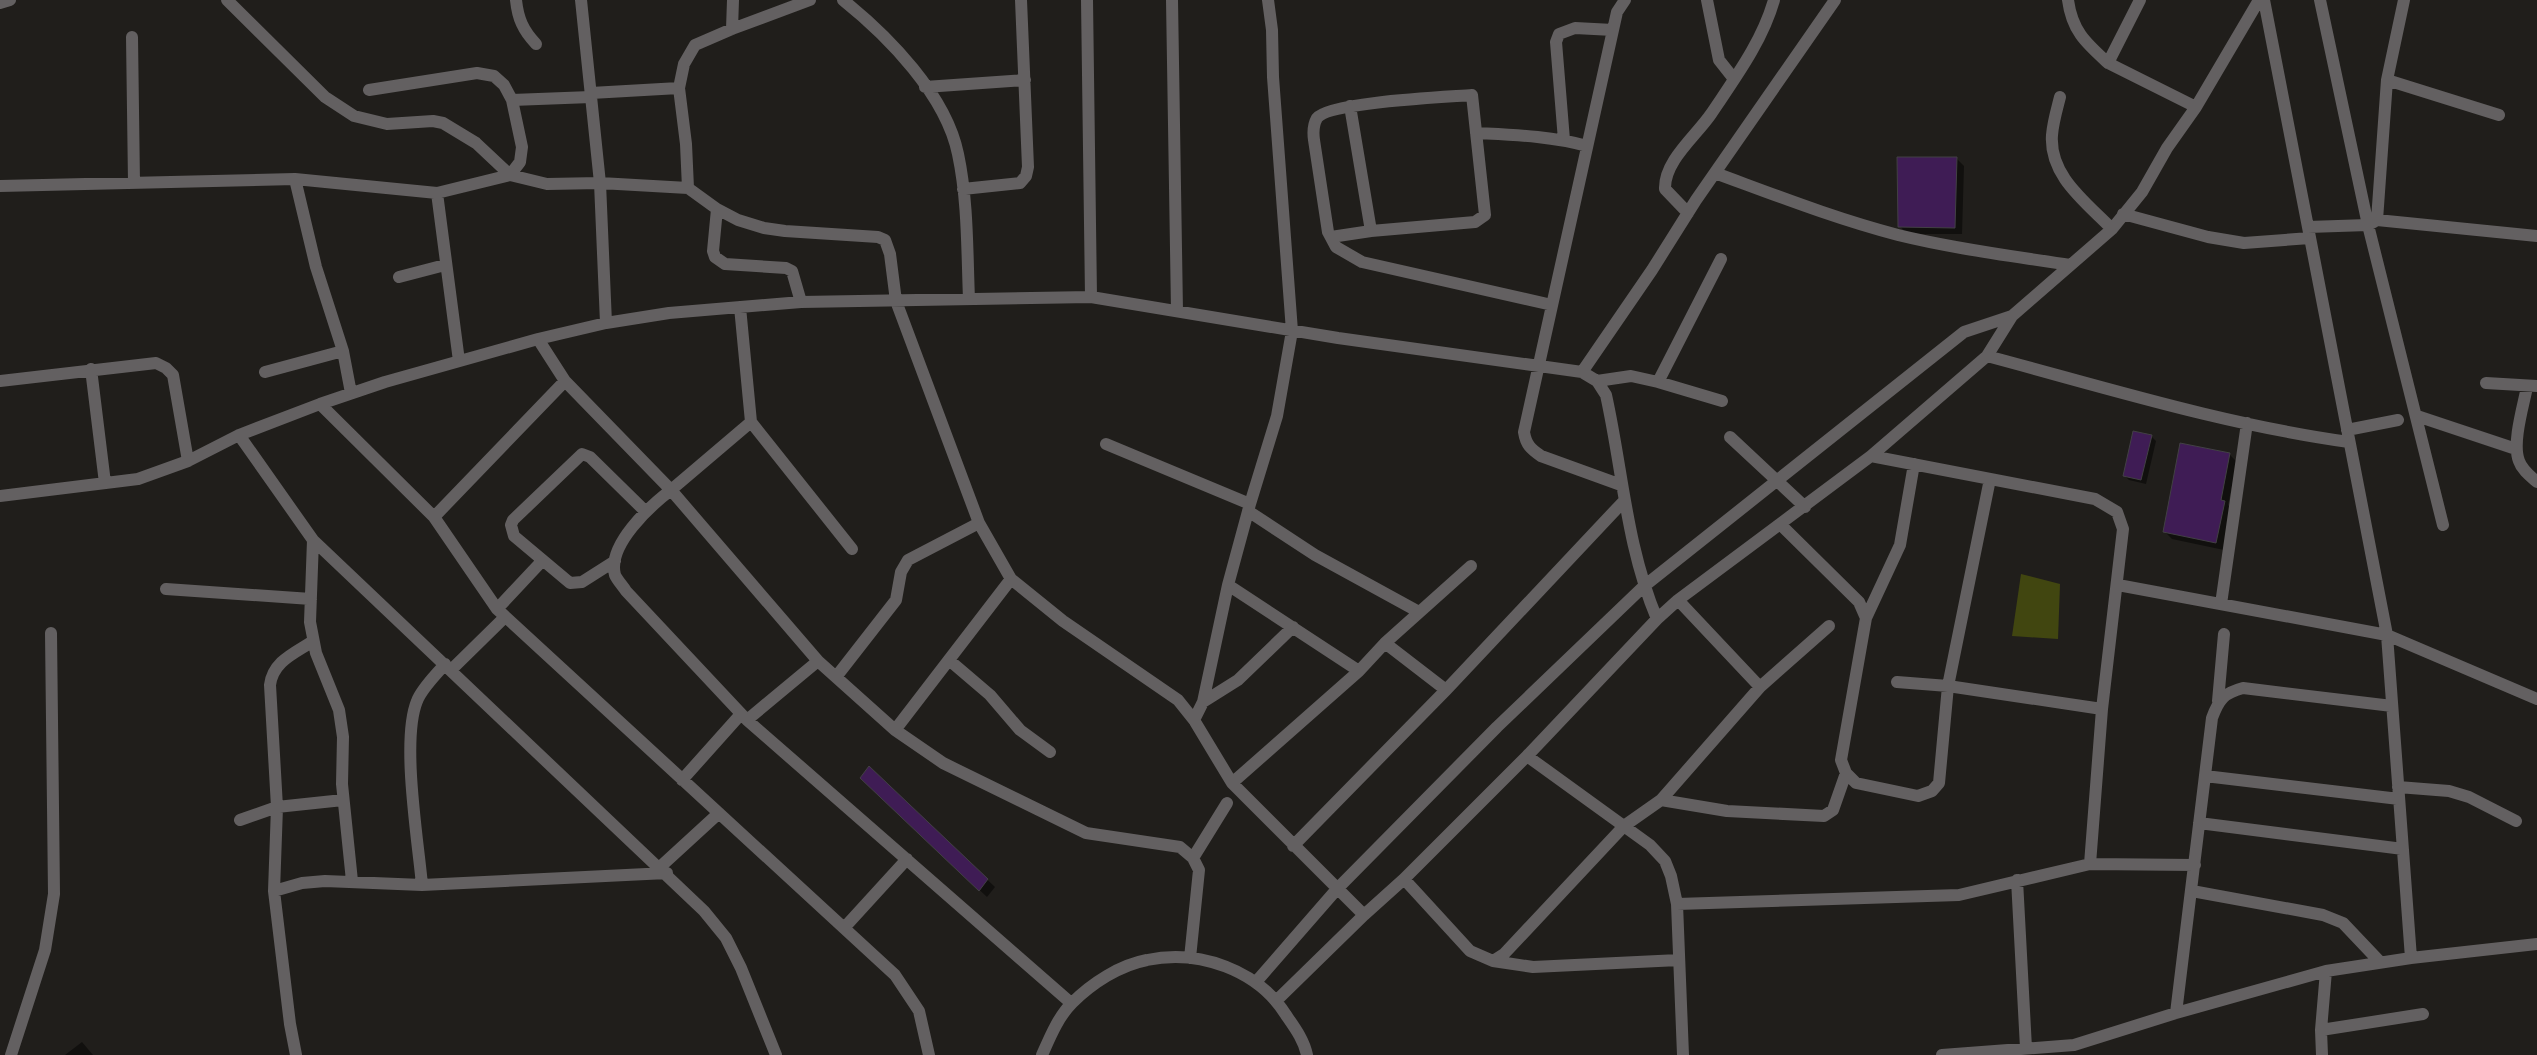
<svg xmlns="http://www.w3.org/2000/svg" width="2537" height="1055" font-family="'Roboto Condensed',sans-serif">
<style>
.green{fill:#414610}
.shadow{fill:#0007}
.building{fill:#3f1c55;stroke:#424044}
.lines{fill:none;stroke-linecap:round;stroke-linejoin:round}
.minor{stroke:#636061;stroke-width:12}
</style>
<rect width="100%" height="100%" fill="#201e1b"/>
<!-- green -->
<path class="green" d="M2021,574L2060,584L2058,639L2012,636Z"/>
<!-- shadow -->
<path class="shadow" d="M1956,158L1964,166L1962,234H1907L1900,226Z
M2151,436L2156,441L2146,484L2129,480L2124,475Z
M2229,454L2237,462L2228,505L2232,510L2224,550L2172,539L2164,531Z
M869,768L995,887L987,897L869,786Z
M82,1042L93,1055H65Z"/>
<!-- building -->
<path class="building" d="M1897,157H1957L1955,228L1898,227Z
M2133,431L2152,435L2141,480L2123,476Z
M2180,443L2230,453L2221,500L2225,501L2216,543L2163,532Z
M869,766L988,879L979,891L860,778Z"/>
<g class="lines">
<!-- minor -->
<path class="minor" d="M227,0L325,97L354,116L387,124L433,121L443,123L476,143L510,175L547,184L600,183L688,188L717,209L738,220L764,228L785,231L878,237L885,240L890,254L896,301L979,523L1011,579L895,730
M516,0C518,19 523,30 536,44
M581,0L600,183L606,323
M843,0C888,36 946,95 958,154C968,201 967,251 969,299
M1087,0L1091,297
M1172,0L1177,311
M1707,0L1719,60L1734,79
M2068,0C2072,31 2086,43 2108,63L2140,0
M2264,0L2387,635L2411,958
M2320,0L2368,225L2443,525
M2404,0L2387,80L2377,220L2537,236
M0,3L10,0
M732,29L733,0
M132,37L134,183
M2108,63L2196,107
M2387,80L2499,115
M925,87L1025,80
M591,93L679,88
M2060,97C2057,109 2053,122 2052,135C2049,176 2086,202 2112,229
M512,100L591,97
M1476,133C1514,135 1551,136 1587,146
M1564,140L1556,42L1559,34L1575,28L1613,30
M1715,173C1775,195 1836,219 1898,235C1955,249 2013,256 2070,265
M295,179L316,267L343,351L351,393
M0,186L295,179L437,193L510,175L520,162L522,147L512,100L504,85L494,76L477,73L369,90
M688,188L686,144L679,88L684,64L695,45L732,29L810,0
M963,189L1020,183L1026,176L1028,167L1021,0
M437,193L459,361
M717,209L713,251L715,257L725,264L786,268L792,271L801,302
M1688,213L1665,189C1664,161 1696,136 1711,114C1735,78 1762,42 1774,0
M2123,214L2208,237L2244,243L2310,238
M2308,227L2368,225L2374,222
M1371,231L1475,222L1485,215L1472,95C1447,97 1329,102 1317,118C1313,125 1313,133 1314,140L1328,232L1336,247L1362,262L1552,305
M1331,237L1371,231L1350,106
M399,277L445,265
M740,307L751,422L852,549
M538,339L565,381L671,490C650,506 607,545 615,575C617,580 623,586 626,591L747,720L1071,1003
M1987,356C2107,388 2226,425 2349,442
M91,369L105,483
M265,372L343,351
M1582,372L1652,270L1696,200L1835,0
M0,381L156,363L166,368L173,375L188,461
M1597,381L1631,376L1658,382L1722,401
M1658,382L1721,259
M2486,383L2537,386
M2527,387C2523,407 2512,443 2519,461C2522,470 2530,476 2537,482
M320,404L434,517L497,609L895,975L919,1011L929,1055
M2417,416L2516,449
M751,422L671,490L818,661L895,730L943,763L1086,833L1180,847L1193,858L1199,870L1190,958
M2347,430L2398,420
M239,435L313,540L704,911L726,938L741,968L776,1055
M1730,437L1805,507
M1106,444L1250,504
M1871,456L2095,499L2117,512L2123,529L2102,709L2090,864
M1621,485L1541,456C1531,449 1526,445 1524,432L1617,12L1625,0
M0,496L138,479L188,461L239,435L320,404L385,382L538,339L606,323L669,313L801,302L1091,297L1338,338L1582,372L1597,381L1606,395C1623,472 1626,545 1657,619
M1248,511L1315,555L1419,612
M434,517L565,381
M1781,525L1859,602L1866,618L1841,760L1846,773L1856,783L1918,796L1932,791L1939,783L1948,686L1990,479
M313,540L310,622L316,653L339,710L343,737L342,784L352,881
M615,561L582,582L570,583L514,536L511,525L513,520L582,454L590,457L645,511
M1011,579L1063,621L1178,700L1194,720L1232,783L1364,915
M1228,585L1359,671
M2118,585L2387,635L2537,699
M166,589L311,599
M2221,604L2247,423
M497,609L542,561
M1866,618L1900,545L1914,464
M1385,643L1446,690
M949,660L990,695L1020,730L1050,752
M451,670L505,617
M836,677L896,600L901,572L908,560L979,523
M1897,682L1948,686L2102,709
M1760,687L1829,626
M2218,701L2224,634
M1203,702L1238,680L1293,627
M747,720L818,661
M1194,720L1203,702L1228,585L1250,504L1277,416L1292,331L1273,77L1272,30L1268,0
M1527,756L1650,845L1665,861L1671,876L1677,904L1683,1055
M2205,776L2399,799
M682,780L741,714
M1232,783L1359,671L1385,643L1471,566
M2398,787L2449,791L2469,797L2516,821
M1661,800L1727,811L1824,816L1833,810L1846,773
M240,820L277,807L343,800
M2199,823L2403,849
M1293,846L1446,690L1623,502
M1193,858L1227,803
M659,868L719,813
M1404,879L1470,951L1493,961L1533,967L1679,960
M2017,880L2026,1048
M422,885C418,840 401,740 417,701C422,688 436,675 445,664
M274,891L302,883L325,881L422,885L667,873
M2192,891L2323,915L2343,923L2380,962
M1677,904L1959,895L2090,864L2195,865
M844,928L907,859
M1493,961L1504,954L1624,826L1661,800L1760,687L1678,600
M1256,982L1337,889L1497,727L1643,587L1964,332L2012,316
M1277,1000L1364,915L1404,879L1527,756L1657,619L1678,600L1871,456L1987,356L2012,316L2112,229L2142,192L2167,148L2196,107L2259,0
M2176,1013L2212,718C2219,699 2224,693 2243,688L2392,706
M2321,1030L2423,1014
M11,1055L45,950L54,894L51,633
M296,1055L290,1024L274,891L277,807L270,685C273,661 295,653 313,641
M1042,1055C1050,1037 1058,1017 1072,1003C1092,983 1120,965 1147,960C1199,949 1258,970 1286,1015C1295,1028 1304,1040 1307,1055
M1942,1055L2074,1045L2176,1013L2326,971L2411,958L2537,944
M2322,1055L2321,1030L2326,971"/>
</g>
</svg>
